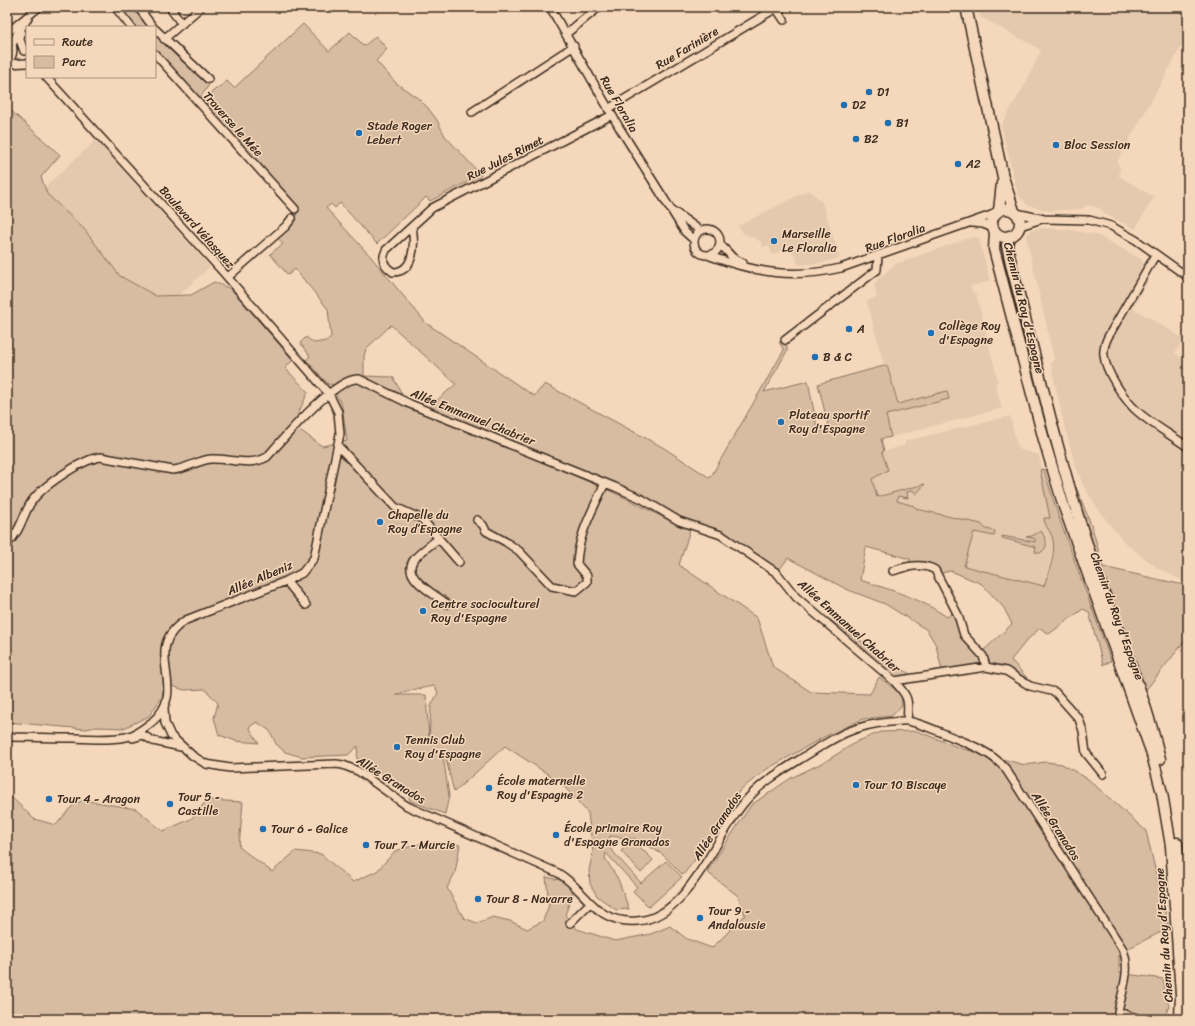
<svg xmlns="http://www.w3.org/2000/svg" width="1195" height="1026" font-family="Sriracha,sans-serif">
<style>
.built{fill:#e5c9ae}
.green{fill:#d7bca2;stroke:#897360;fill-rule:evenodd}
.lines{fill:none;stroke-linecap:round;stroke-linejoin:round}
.street-casing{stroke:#3b2a1e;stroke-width:10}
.secondary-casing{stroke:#3b2a1e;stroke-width:13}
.street{stroke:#f5d8bb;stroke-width:7}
.secondary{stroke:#f5d8bb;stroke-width:10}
.poi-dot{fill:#1f6fb2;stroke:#f5d8bb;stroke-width:1.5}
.labels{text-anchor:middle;stroke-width:3;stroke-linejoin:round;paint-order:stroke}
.street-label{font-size:12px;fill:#3b2a1e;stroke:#f5d8bb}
.poi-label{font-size:12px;fill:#3b2a1e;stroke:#f5d8bb;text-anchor:start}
</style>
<rect width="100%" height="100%" fill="#f5d8bb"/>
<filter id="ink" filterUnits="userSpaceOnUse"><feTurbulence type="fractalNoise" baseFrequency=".025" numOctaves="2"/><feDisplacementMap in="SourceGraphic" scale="8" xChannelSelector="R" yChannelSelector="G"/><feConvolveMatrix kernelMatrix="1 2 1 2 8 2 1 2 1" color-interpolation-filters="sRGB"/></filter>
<g filter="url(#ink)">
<!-- built -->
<path class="built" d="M985,7H1188V35L1117,162L1120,168L1119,176L1154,197L1135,229L1104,214L1102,209L1088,205L1082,209L1050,211L1027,205L1018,195L1001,125L1027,81L1041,50L979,16Z
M96,140L210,267L159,313L127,279L115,289L33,198Z
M809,190L822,202L840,258L822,263L799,265L792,251L790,252L788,247L773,255L768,245L763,247L760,241L743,233L738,226Z
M1042,228L1067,229L1097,235L1141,259L1144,265L1140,273L1150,278L1133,308L1184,339L1175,353L1188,363V584L1156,567L1125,543L1102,515L1083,485L1075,465L1062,416L1051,364L1054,359L1026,236L1031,230Z
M972,237L979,238L990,281L971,286L972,292L976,293L998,381L995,383L1002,408L891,437L885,415L949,399L947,391L898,404L887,365H884L867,301L877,297L874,283L895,264Z
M1010,416L1018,449L1039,455L1056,537L1044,586L992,576L964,566L954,517H949L877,497L872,479L888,469L882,452L905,445V441Z"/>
<!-- green -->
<path class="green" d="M117,7H133L148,27H133Z
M303,24L329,51L350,32L364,46L376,36L387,49L376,61L396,83L419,99L428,108L437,120L445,136L481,175L430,201L426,197L377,244L340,203L335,208L331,204L326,208L371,257L426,323L534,396L545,384L664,448L710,478L784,350L779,342L787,346V351L764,392L808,381L818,432L829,429L818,384L887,365L898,404L947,391L949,399L886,415L891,437L881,439L884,451L882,452L888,470L872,479L877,497L925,484L916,494L913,490L907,492L908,498L898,496L897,501L914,506L917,509L981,524L986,529L995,531L994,536L974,532L964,566L1044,586C1048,573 1056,554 1053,540C1052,532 1044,526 1044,518H1050L1040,470L1044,469L1058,515L1111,661L1103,665L1089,612L1083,609L1049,634L1040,628L1027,640L1011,660L1029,680L992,665L983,651L1012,624L1004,608L982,584L951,571L941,573L936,567L909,565L910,559L866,547L860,580C891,590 920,598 947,617L952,613L962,634L982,657V665L942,671L936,645L927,630L885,604L846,589L788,558L779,570L733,541L534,451L429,407L456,384L391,325L366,349L364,356V376L393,377L402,394L356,376L333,385L328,384L306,360L310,356L300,343L306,337L314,343L326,341L331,337L328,309L295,269L288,275L270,254L283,244L278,238L297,220L296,215L298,208L206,106L212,92L227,81L234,88Z
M155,34L174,54L209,85L199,99L155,52Z
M7,107L60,155L41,177L47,194L84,229L120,276L156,296L191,295L214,282L231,289L293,360L285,368L308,392L293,425L322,446L347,441L342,406L335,392L352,383H358C440,422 523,454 606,489C635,501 661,518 690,530L679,565L757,618L773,667L811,692L870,694L879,677L901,694L902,705L892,716L863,719L824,737L767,769L740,790L698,856L683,875L662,854L636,839L610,836L608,846L641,883L666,861L682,877L649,907L633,891L637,887L606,853L605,858L618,879L629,909L616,910L597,896L590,884L589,870L593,852L588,813L560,782L505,746L454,792L445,755L443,756L449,796L445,814L410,801L408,793L384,779L382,774L357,759L358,746L348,755L302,757L285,752L276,744L270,731L257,722L249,727L259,743L236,741L219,735L214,718L218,703L205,689L184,690L164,683L162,697L149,716L124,728L96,727L86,729L7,722ZM435,686L438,693L431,706L429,738L426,695H396L417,689Z
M1076,487L1092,527L1103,567L1188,586V637L1145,691L1080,509Z
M1041,531C1046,539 1050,547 1040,553L1035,552L1036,547L1002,538V536L1035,542V539L1026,537L1032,536Z
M829,619L911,675L895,678Z
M917,731L960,748L1025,765L1046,762L1062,764L1088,779L1146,831L1169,928L1119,953V973L1163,979L1169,1006L1164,1019H7V793L34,819L56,825L73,805L84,800L136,809L163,831L191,819L207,800L243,802L239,847L272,872L296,851L321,854L353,882L377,871L395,851L426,842L460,845L455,873L447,888L464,918L477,923L493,917L510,921L527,929L543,921L549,905L546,877L564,881L573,893L565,915L577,929L615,941L651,934L670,926L687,939L712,948L745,915L738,896L707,872L751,805L791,778L826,761L858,741L881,732Z
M633,840L653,860L641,873L621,851Z"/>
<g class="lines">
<defs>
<path id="street" d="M115,7L131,27
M138,7L153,27
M175,7L172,11L182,24
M550,7L619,127L685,232L694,240
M776,8L784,20
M155,29L208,79
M21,30L20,40L24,51
M7,33L39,7
M567,33L599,7
M164,39L201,7
M7,44L12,45C15,52 11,59 7,65
M12,45L16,36L28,18
M155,54L295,209
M8,64L27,63
M608,109L778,7
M472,112L574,46
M676,213L701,231
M1016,213L1044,219L1089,220L1111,226L1136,240L1188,277
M972,223L983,224L993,228
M1020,226L1042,219
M412,227C415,243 415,272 393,272C384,266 381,261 386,250L432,208L612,115
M694 242a13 13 0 1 1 26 0a13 13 0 1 1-26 0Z
M721,245L733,258L743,263
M1156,254L1108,337C1105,343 1103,348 1104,355C1105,371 1125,401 1138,412C1153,425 1171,435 1188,447
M710,256C757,273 793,279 841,268L997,213
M228,277L286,226L292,218
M785,340L877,270L878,255
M338,446L395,507L422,519L459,562
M477,520L483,525L486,531L506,542L519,551L552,586L576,591L587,582V576L577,564C578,534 593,510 605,483
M439,538C431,545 418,553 413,561C402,578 436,595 447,604
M7,544C21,530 21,520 30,504C40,487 81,460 100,457L173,470C187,469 198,460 211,459C230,458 250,467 267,457C283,439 336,376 359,379L410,404L615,487L642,499L679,521L721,535L777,573L796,597L894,681C909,697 909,700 907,721
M893,571C905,566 923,563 935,570L958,615L964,635L983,656L986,667
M286,581L306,605
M894,681L986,667L1006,671L1030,686L1055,692L1079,719L1083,731L1086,753L1103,774
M164,708L165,723L171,736L193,756L206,764L230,768L336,764L343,765L358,771L407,806L558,873C588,891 594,924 637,921C688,918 715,838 743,804C759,784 781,771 802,758C834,738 852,725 890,722C896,722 903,720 908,721C919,723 930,728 940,732C963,742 988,749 1005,768L1122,948C1132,968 1122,991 1118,1012L1140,1019
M7,737C29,737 52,738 74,738C92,739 109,740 126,737C136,735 144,728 152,722C192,688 138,650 186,620L286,581L302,573L314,558L340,434L338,412L329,394L222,271L46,77
M133,738L143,735L153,741L181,747
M570,923L590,903"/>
<path id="secondary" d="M966,7L1003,177L1014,211
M992 223a14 14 0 1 1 28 0a14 14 0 1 1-28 0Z
M999,211L1002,183
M995,231L994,249L1044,440L1064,507L1151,751L1162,793L1171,846L1181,995L1180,1016
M1009,236L1007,245L1012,268C1036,358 1056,449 1085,538C1108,611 1142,683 1160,759
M1177,843L1188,944"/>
</defs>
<!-- street casing -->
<use href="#street" class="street-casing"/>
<!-- secondary casing -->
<use href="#secondary" class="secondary-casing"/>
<!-- street -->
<use href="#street" class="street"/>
<!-- secondary -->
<use href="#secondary" class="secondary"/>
</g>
</g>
<!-- markers -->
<g class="poi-dot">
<circle cx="869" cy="92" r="4"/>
<circle cx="844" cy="105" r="4"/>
<circle cx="888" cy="123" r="4"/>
<circle cx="359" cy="133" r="4"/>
<circle cx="856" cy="139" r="4"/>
<circle cx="1056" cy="145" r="4"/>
<circle cx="958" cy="164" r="4"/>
<circle cx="774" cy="241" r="4"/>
<circle cx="849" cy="329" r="4"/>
<circle cx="931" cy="333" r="4"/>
<circle cx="815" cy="357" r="4"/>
<circle cx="781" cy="422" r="4"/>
<circle cx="380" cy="522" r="4"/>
<circle cx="423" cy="611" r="4"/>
<circle cx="397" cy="747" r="4"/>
<circle cx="856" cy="785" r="4"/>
<circle cx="489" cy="788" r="4"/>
<circle cx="49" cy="799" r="4"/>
<circle cx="170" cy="804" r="4"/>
<circle cx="263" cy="829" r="4"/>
<circle cx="556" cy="835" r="4"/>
<circle cx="366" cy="845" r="4"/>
<circle cx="478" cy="899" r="4"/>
<circle cx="700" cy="918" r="4"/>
</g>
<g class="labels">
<!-- street labels -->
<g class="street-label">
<text transform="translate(687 48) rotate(-31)" y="4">Rue Farinière</text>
<text transform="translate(619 104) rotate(60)" y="4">Rue Floralia</text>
<text transform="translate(233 124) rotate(48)" y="4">Traverse le Mée</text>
<text transform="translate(505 158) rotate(-27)" y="4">Rue Jules Rimet</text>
<text transform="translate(197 227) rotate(48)" y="4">Boulevard Vélasquez</text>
<text transform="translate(895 238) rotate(-20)" y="4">Rue Floralia</text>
<text transform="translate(1024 308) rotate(76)" y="4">Chemin du Roy d'Espagne</text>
<text transform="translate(473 417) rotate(22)" y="4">Allée Emmanuel Chabrier</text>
<text transform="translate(260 578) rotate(-23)" y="4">Allée Albeniz</text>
<text transform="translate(1117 616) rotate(70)" y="4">Chemin du Roy d'Espagne</text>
<text transform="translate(849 626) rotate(42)" y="4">Allée Emmanuel Chabrier</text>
<text transform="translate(391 780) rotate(32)" y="4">Allée Granados</text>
<text transform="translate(717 826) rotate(-57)" y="4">Allée Granados</text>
<text transform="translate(1056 826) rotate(57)" y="4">Allée Granados</text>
<text transform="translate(1164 935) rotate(-94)" y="4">Chemin du Roy d'Espagne</text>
</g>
<!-- poi labels -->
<g class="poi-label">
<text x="877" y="96">D1</text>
<text x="852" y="109">D2</text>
<text x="896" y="127">B1</text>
<text x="367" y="130">Stade Roger<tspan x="367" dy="14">Lebert</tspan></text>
<text x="864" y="143">B2</text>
<text x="1064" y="149">Bloc Session</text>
<text x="966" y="168">A2</text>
<text x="782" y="238">Marseille<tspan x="782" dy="14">Le Floralia</tspan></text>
<text x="939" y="330">Collège Roy<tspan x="939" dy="14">d'Espagne</tspan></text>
<text x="857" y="333">A</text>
<text x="823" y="361">B &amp; C</text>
<text x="789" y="419">Plateau sportif<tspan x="789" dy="14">Roy d'Espagne</tspan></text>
<text x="388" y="519">Chapelle du<tspan x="388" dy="14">Roy d’Espagne</tspan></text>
<text x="431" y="608">Centre socioculturel<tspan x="431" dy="14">Roy d'Espagne</tspan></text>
<text x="405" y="744">Tennis Club<tspan x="405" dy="14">Roy d'Espagne</tspan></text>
<text x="497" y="785">École maternelle<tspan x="497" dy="14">Roy d'Espagne 2</tspan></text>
<text x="864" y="789">Tour 10 Biscaye</text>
<text x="178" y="801">Tour 5 -<tspan x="178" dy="14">Castille</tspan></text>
<text x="57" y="803">Tour 4 - Aragon</text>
<text x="564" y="832">École primaire Roy<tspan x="564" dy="14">d'Espagne Granados</tspan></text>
<text x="271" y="833">Tour 6 - Galice</text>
<text x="374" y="849">Tour 7 - Murcie</text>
<text x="486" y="903">Tour 8 - Navarre</text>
<text x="708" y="915">Tour 9 -<tspan x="708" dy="14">Andalousie</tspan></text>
</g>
</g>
<!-- margin -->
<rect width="1195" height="1026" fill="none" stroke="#f5d8bb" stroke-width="24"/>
<rect x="12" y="12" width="1171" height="1002" fill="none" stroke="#3b2a1e" stroke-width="1.5" filter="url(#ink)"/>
<!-- legend -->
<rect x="26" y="26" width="130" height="52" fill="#f5d8bb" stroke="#ab927c"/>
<rect x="34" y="39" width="20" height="6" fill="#f5d8bb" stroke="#ab927c"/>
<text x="62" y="46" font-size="12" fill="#3b2a1e">Route</text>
<rect x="34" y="56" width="20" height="12" fill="#d7bca2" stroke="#ab927c"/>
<text x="62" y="66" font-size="12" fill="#3b2a1e">Parc</text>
</svg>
